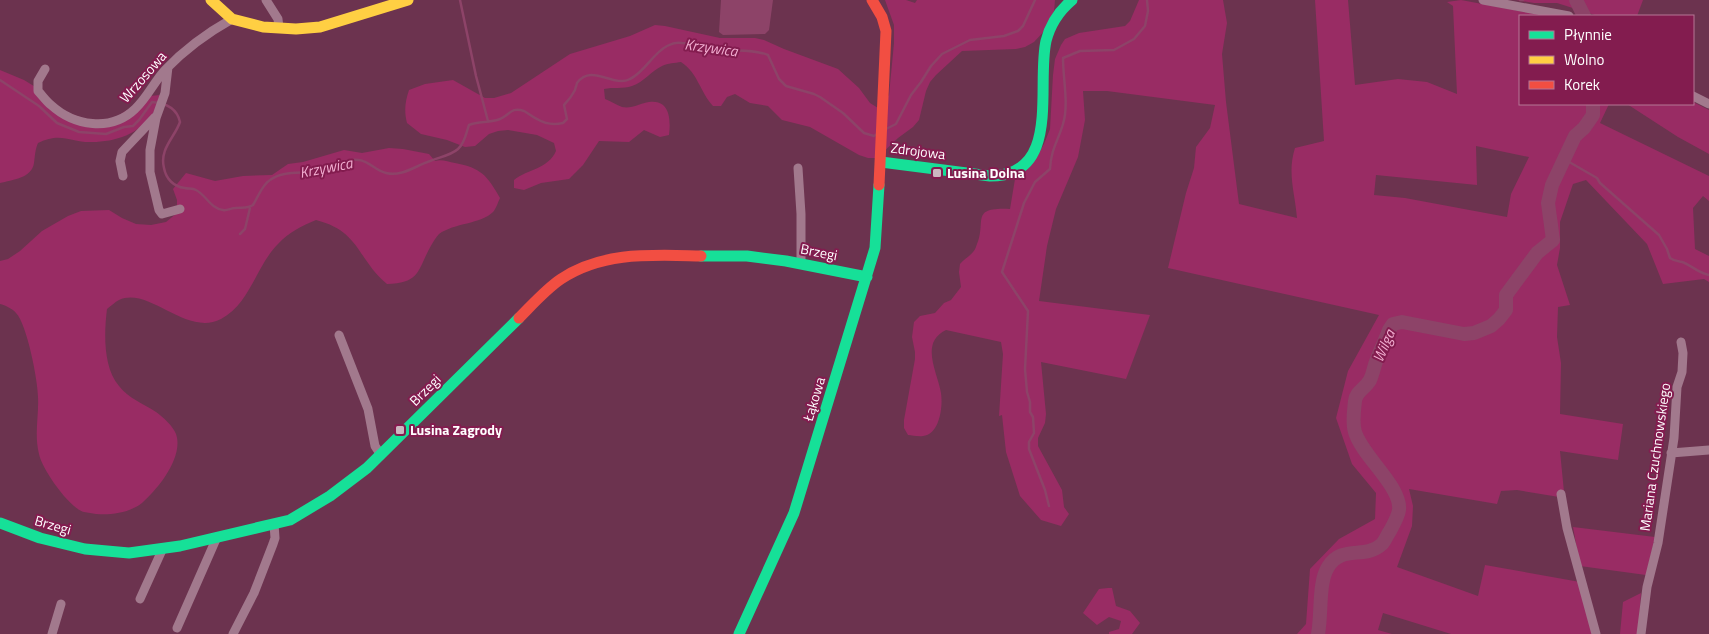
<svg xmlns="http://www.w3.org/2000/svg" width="1709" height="634" font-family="'Titillium Web',sans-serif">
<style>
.green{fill:#992c64;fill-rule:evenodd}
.water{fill:#8d4368}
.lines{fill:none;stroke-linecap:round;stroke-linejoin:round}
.stream{stroke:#8d4368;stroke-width:2.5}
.river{stroke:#8d4368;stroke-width:14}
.street{stroke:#a2798d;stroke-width:9}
.fast{stroke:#16e098;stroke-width:11}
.slow{stroke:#ffcf43;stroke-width:11}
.jam{stroke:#f24e42;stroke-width:11}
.poi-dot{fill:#ccb8c1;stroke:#831c4f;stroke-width:2}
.labels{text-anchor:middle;stroke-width:4;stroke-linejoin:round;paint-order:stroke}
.street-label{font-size:14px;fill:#fff;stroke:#831c4f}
.poi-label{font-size:14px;font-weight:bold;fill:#fff;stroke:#831c4f;text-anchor:start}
.water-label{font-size:15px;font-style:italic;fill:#f2aed1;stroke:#831c4f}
</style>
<rect width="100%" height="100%" fill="#6c334f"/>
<!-- green -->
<path class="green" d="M885,0H906L915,3L917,0H1055L1054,11L1047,28L1034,42L1025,47L1016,49L962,51L936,75L930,82L926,91L919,120L913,127L898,138L877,158H868L859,155L810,127L782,120L768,106L750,103L735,94L727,97L721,106H713C700,92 698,73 681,62C675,63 668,63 662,66C651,71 644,82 632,86C623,89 613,87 604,89L605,99C610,101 617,105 622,107C632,109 641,103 649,102C670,99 671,120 669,135L660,137L644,130L629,142L599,141L583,165L569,179L541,183L524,190L514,188V180C528,169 548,169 556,151L554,143L537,135L508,130L498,131L489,134L475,146L465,147L447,140L421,134L407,123C404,111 405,102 409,90L425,84L453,80L485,98H494L511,93L570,54L630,36L655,25L665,26L720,38H755L764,40L784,49L838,69L859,88L870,103L878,108L889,95L894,43V25Z
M1139,0H1223L1227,23L1222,54L1226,102L1239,204L1297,218C1295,193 1287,173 1295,148L1324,141L1315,0H1348L1355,85L1398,79L1427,82L1457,94L1453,6L1447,2L1461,0L1546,16H1520V104H1609L1600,123L1709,176V201L1703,196L1693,208L1695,249L1709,256V282L1704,279L1663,284L1647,244L1586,180L1573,184L1560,222V248L1557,265L1570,305L1558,307L1557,337L1561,363L1560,414L1623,424L1618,460L1560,451L1564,492L1559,497L1517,490L1501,491L1497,504L1409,489L1413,506L1412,526L1397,567L1478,596L1485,565L1580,582L1593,634H1451L1383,613L1378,630L1392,634H1297L1306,624L1310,569L1339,539L1375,519L1376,493L1352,464L1336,418L1348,371L1379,315L1168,268L1186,193L1194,168L1196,147L1210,128L1215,105L1107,91H1083L1085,120L1078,157L1056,209L1047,246L1039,301L1150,315L1126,379L1041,362L1046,414L1045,423L1038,438V446L1062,490L1064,507L1069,514L1061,526L1041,520L1020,496L1006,452L1002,415L999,416L1003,354L1001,342L946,330C919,343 938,373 941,393C943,406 940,434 923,436C918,437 912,435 908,435L904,428V420L915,359V352L912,337L914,322L920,316L935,313L944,303L951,300L961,287L959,272L960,264C965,258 973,255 976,247C988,222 968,207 1010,209L1015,179L1037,157L1044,144L1050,129L1053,75L1055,59L1061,45L1065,39L1079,33L1125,26L1130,21ZM1476,146L1529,157L1511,194L1507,217L1405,198L1374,195L1376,175L1477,185Z
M1516,0H1643L1637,16H1598L1557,3H1534Z
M0,70L24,80L37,88L60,110L103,125L150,96L160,95C158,101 156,108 153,113C140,134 115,142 92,142C72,143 61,131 38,143C35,150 35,156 34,163C32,178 12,180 0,183Z
M1693,102L1709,110V154L1678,137L1627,104H1693Z
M389,148L403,149L429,154L435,161C442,159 448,162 455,163C481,168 487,175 500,198C498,202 496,209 493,212C481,224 454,223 439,234C436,237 434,241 432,244C417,269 422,283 387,284C357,259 360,231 316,220C302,226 289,232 278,244C256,266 250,304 221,319C186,337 149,286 119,300C115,302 111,306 107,309C104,333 103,367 119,386C128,398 144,404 156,412C163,417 173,426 176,434C184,457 158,489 142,503C129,513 112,515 96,514C92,513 88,513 84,512C69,508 42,469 39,454C34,434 39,416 38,397C38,381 27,324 16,313C13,309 5,305 0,304V261L8,259L20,251L42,231L68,216L81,211L109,210L122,218L136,224L151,225L166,222L177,213V200L173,189L186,173L215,181L243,176L272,175L288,164L303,162L344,150L362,153Z
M1573,527L1655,537L1646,575L1580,566Z
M1108,588H1112L1116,606L1130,611L1140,623L1132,634H1109V632L1119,629L1121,621L1109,617L1097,625L1083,613L1099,589Z
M1641,593L1638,634H1620L1623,602Z"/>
<!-- water -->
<path class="water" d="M721,0H773L769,30L765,34L723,35L719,32Z"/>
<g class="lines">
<!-- stream -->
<path class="stream" d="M460,0L476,76L488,121
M1520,0H1523
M0,80L39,106L57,123L79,132L106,134L124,127L133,126L139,120L152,102C166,103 177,108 180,122C175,137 159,149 164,168C166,179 174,187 185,188C188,189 193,188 196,190C206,195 211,209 223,210C227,211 231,208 235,208C242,207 247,209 253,205C258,197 262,185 270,180C284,169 306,175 322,170C333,167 347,158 359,160C369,161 376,171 386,173C402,177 415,166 430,161C439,157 450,156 458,149C465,143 466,133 469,125C479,121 490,123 500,119C509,116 511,106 524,111C528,113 532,117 537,119C545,124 554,125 563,123L567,119L564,105C568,101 572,96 575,90C575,89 577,84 577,83C592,63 613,88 630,79C645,72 652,54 667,46C671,44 677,42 682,43C691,43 704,48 715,49C733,52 751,48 768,55L779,79L786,86L814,94L820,97L843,113L864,133L874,136L877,134
M884,130L896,124L911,95L921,82L931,66L942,54L970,40L1004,36L1018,31L1023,26L1035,0
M1564,159L1597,178L1600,183L1659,235L1667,249L1670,258C1674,261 1677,261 1682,262C1691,265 1698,273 1709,275
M240,234L245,229L250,208
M1049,506L1045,490L1029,449V442L1034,433L1033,417L1030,412V402L1027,392L1025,369L1028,311L1002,272L1024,203L1035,182L1050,169C1051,149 1058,141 1063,124C1069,105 1063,79 1063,58L1080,51L1114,50L1134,39L1145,26L1148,11L1147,0"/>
<!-- river -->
<path class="river" d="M1576,0L1584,16
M1318,634C1322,614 1318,583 1328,567C1342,544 1365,560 1382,544C1385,541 1387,535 1390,531C1393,525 1398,517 1399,510C1402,487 1362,456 1355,432C1352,423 1354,411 1355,401C1356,391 1365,389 1370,380C1373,374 1374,366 1377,359C1381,349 1385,340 1389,330L1393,324L1402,322L1464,334L1474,333L1491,326L1499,319L1506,310V295L1537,253L1553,240L1548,203L1552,185L1575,136L1584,128L1593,115V104"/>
<!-- street -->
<path class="street" d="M266,0L278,19L279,28
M1483,0L1569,16
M168,67L165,93L156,118L150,150V172L159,210L162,214L180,209
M45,69L38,81V91C42,95 46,101 51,105C74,126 111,132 135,109C147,98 154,82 165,70C185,49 207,33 232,19
M1693,96L1709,104
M798,168L801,214V264
M123,176L120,161L122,152L155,117
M339,335L368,409L375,446L381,455
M1671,453L1709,450
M1561,494L1567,528L1596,634
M140,599L163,548
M177,628L217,537
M52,634L61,604
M233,634L254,593L273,544L275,538L274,524
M1641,634L1647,587L1658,543L1674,438L1677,387L1682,372L1683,353L1681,342"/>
<!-- fast -->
<path class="fast" d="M881,162L990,176C1062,176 1036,86 1046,41C1050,25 1059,11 1072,0
M701,256H747L786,261L867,277
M0,523L40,538L85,549L129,553L180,546L290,520L330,496L367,468L519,318
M739,634L794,513L875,248L879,185"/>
<!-- slow -->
<path class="slow" d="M211,0L232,19L263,27L296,29L320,27L408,0"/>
<!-- jam -->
<path class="jam" d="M872,0L882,17L886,31L879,185
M519,318C532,305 546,289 561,279C603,251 653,255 701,256"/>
</g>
<!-- markers -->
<g class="poi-dot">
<rect x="932" y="168" width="10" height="10" rx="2.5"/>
<rect x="395" y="425" width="10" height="10" rx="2.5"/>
</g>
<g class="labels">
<!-- street labels -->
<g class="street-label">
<text transform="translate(143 77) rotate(-49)" y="5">Wrzosowa</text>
<text transform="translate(918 151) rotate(7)" y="5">Zdrojowa</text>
<text transform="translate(819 252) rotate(11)" y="5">Brzegi</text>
<text transform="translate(425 390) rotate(-45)" y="5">Brzegi</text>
<text transform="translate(814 399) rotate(-73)" y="5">Łąkowa</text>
<text transform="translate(1655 457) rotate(-82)" y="5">Mariana Czuchnowskiego</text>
<text transform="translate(53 525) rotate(16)" y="5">Brzegi</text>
</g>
<!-- poi labels -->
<g class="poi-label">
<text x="947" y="178">Lusina Dolna</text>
<text x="410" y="435">Lusina Zagrody</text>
</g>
<!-- water labels -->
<g class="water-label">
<text transform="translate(711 48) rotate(8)" y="5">Krzywica</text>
<text transform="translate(326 168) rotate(-11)" y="5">Krzywica</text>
<text transform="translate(1384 346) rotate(-67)" y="5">Wilga</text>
</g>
</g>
<!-- legend -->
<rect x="1519" y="15" width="175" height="90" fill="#831c4f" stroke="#b57795"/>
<rect x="1529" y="31" width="25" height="8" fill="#16e098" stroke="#b57795"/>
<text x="1564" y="40" font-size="15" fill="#ffffff">Płynnie</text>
<rect x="1529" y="56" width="25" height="8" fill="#ffcf43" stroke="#b57795"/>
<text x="1564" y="65" font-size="15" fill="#ffffff">Wolno</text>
<rect x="1529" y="81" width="25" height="8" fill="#f24e42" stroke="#b57795"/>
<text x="1564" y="90" font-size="15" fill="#ffffff">Korek</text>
</svg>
